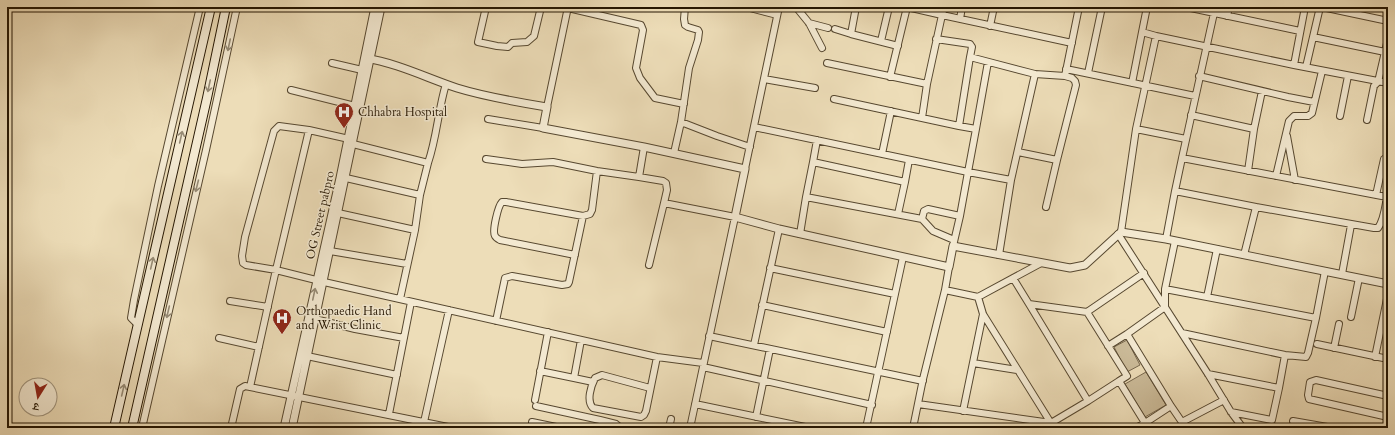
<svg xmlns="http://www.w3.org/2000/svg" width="1395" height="435" font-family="Cardo,'Noto Serif Devanagari',serif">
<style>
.green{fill:#cbbb99;stroke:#78684e}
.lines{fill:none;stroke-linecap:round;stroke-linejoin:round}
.minor-casing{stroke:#574830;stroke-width:8}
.tertiary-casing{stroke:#574830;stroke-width:9}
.secondary-casing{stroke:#251602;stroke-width:10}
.minor{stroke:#f3e9d1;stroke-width:6}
.tertiary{stroke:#f3e9d1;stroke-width:7}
.secondary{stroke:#f3e9d1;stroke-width:8}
.oneway{stroke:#968a74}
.labels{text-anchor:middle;stroke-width:3;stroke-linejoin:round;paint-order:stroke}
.poi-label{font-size:12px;fill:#251602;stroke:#f3e9d1;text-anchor:start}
.street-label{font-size:12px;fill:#251602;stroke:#f3e9d1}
</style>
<rect width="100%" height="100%" fill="#edddb8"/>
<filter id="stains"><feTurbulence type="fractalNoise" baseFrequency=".005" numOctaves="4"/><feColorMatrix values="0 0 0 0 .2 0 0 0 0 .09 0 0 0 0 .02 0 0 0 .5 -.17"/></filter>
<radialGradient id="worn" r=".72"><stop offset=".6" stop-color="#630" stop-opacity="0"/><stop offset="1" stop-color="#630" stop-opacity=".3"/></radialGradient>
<!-- green -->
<path class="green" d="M1127,340L1140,365L1127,372L1114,347Z
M1146,372L1166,405L1145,417L1125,384Z"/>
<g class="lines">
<defs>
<path id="minor" d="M486,7L478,42L497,46L508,47L512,43L527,42L534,36L541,7
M746,7L777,15
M796,7L809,23L822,48
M856,7L851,34L898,46
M944,7L942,15L1072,43
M1186,7L1300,31
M1320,7L1313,37L1385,52
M1322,7L1388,21
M568,8L641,25L643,30L636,68L640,78L655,98L684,104
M1227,16L1229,7
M960,19L962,7
M809,23L828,28
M990,26L994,7
M835,29L851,34
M1156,36L1294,65L1388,83
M936,39L970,44L972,47L970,57
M881,41L889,7
M332,63L362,70
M827,63L927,84L942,15L907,7
M1294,65L1305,7
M1306,67L1313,37
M1066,69L1195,96
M1088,73L1102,7
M1199,76L1288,97L1314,102
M890,77L907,7
M764,79L815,88
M1132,83L1142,32
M291,90L355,106
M834,99L959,126
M547,107L568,7
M1191,115L1254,129
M1340,116L1348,76
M922,118L927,84
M488,119L543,128
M1367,120L1374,86L1378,82L1388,39
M681,122L717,136L750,147
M754,127L968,172L976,129L959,126L970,57L1035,74
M976,129L988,62
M1136,129L1186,139
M309,130L279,126L274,131L245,237L242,256L243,263L246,265L276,270L324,282L657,357L703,363
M1287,136L1295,180
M353,144L428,163L420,195
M644,147L639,177L663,181L666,183L667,190L664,203L735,217L690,428
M1018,152L1057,160L1046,207
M674,153L681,122L689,68L698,40L699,32L698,30L688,27L685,25L684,19L685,7
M882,154L891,111
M1182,158L1214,13
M486,159L522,164L553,162L597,171L639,177
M909,160L905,182L813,162L806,197L922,219L924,211L928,209L960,216
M1057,160L1076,85L1075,81L1072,78L1065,76
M813,162L817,140
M428,163C437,137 438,110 446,84
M745,169L779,7
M1248,171L1254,129L1262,91
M1276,176L1289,121L1294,116H1308L1312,113L1322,71
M346,178L420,195L415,230
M1011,180L1035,74L1065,76L1079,7
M1376,195L1384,159L1388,157
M338,213L415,230L400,299
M898,214L905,182
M922,219L933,231L954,240
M1121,232L1136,129L1156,36L1142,32L1147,7
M800,234L806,197
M1118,234L1208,374L1231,412L1243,428
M1166,239L1175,191L1256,207L1374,228H1378C1384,220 1385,208 1387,197L1182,158L1175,191
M953,246L960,216L968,172L1011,180L999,255
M330,251L407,264
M575,255L500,240C498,239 496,238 495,236C492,231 498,206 502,202H506L583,216L590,214L592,210L597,171
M1244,255L1256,207
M649,265L664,203
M949,267L945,290L978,297L1041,263
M770,268L895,294
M1342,274L1351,225
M1013,278L1029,304L1087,312L1127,376L1119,381L1145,423L1171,406L1127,334L1108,346
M1165,289L1316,318L1325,271
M978,297L983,314L1054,428
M1207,297L1217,249
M230,301L268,307
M1029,304L1088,401L1119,381
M762,305L887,332
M1087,312L1144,273
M1351,317L1359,278
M315,319L355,329L404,338
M496,321L505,278L512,276L562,285L568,284L569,282L583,216
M138,325L131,318L134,300L158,186L200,7
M1182,333L1285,355L1306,357L1308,353L1316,318
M1127,334L1165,307V289L1175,241
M709,336L923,381
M219,338L259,347
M581,340L574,378L593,382
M1317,344L1388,359
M754,345L779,229
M1334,348L1339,324
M307,356L397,375
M1375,357L1388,294
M973,363L1017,370
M703,367L872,405
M540,371L574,378
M1208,374L1279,388L1285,355
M250,387L275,274L309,130L349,139
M650,388L602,375L595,378C591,386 586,401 593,408L641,417L644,415L646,411L657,357
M1388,396L1316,380L1310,382L1308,395L1309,399L1388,417
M535,400L548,332
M695,404L810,428
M918,404L1051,423L1088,401
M536,406L600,420L616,424L621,428
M1171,406L1186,428
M963,411L983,314
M1231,412L1272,420L1279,388
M389,414L411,302
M756,417L770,349
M1293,421L1333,428
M424,422L449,310
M532,422L561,428
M1182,422L1224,400
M142,428L206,150L237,7
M231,428L240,389L245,386L453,428
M669,428L671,419
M866,428L903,257
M913,428L923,379L945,290
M1136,428L1145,423"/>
<path id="tertiary" d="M365,58C397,63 427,78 457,88C486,97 517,102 547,107L543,128L644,147L745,169L735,217L779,229L949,267L953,246L1070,268L1085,265L1121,232L1166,239L1388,284
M284,428L340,178L375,7
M292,428L381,7"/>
<path id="secondary" d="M114,428L211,7
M132,428L207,98L226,7"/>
</defs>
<!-- minor casing -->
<use href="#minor" class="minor-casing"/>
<!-- tertiary casing -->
<use href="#tertiary" class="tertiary-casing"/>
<!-- secondary casing -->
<use href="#secondary" class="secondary-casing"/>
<!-- minor -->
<use href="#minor" class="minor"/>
<!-- tertiary -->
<use href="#tertiary" class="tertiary"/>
<!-- secondary -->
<use href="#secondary" class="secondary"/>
</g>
<!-- one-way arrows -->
<defs><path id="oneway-shaft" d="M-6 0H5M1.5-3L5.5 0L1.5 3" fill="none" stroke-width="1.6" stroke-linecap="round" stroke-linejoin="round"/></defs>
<g class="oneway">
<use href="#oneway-shaft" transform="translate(229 45) rotate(102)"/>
<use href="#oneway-shaft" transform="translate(209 86) rotate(102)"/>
<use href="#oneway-shaft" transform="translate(181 137) rotate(-77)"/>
<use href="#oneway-shaft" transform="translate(197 186) rotate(104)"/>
<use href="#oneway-shaft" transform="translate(152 263) rotate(-77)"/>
<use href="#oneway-shaft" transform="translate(314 294) rotate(-78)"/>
<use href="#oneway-shaft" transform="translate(168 312) rotate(103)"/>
<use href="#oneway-shaft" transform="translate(123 390) rotate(-77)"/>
</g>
<!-- icons -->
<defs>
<symbol id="hospital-pin" viewBox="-11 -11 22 30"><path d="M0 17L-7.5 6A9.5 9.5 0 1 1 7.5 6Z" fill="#8f2418" stroke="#f3e9d1"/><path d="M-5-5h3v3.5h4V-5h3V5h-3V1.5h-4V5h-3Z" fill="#fff"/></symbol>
</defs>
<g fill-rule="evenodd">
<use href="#hospital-pin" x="333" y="101" width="22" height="30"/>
<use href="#hospital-pin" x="271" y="307" width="22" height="30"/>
</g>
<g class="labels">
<!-- poi labels -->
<g class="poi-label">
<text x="358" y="116">Chhabra Hospital</text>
<text x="296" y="315">Orthopaedic Hand<tspan x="296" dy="14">and Wrist Clinic</tspan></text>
</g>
<!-- street labels -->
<g class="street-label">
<text transform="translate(320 215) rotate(-77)" y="4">OG Street pabpro</text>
</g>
</g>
<!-- margin -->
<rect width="1395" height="435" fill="none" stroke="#edddb8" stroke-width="24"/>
<rect x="8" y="8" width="1379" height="419" fill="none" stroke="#251602" stroke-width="2"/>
<rect x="12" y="12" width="1371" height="411" fill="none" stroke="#251602"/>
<!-- north arrow -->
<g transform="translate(38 397) rotate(191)"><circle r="19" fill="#f3e9d1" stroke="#a1957e"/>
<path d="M0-3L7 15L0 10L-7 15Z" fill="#8f2418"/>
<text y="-6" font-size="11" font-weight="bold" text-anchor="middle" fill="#251602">उ</text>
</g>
<rect width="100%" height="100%" filter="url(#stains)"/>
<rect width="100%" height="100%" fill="url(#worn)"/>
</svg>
